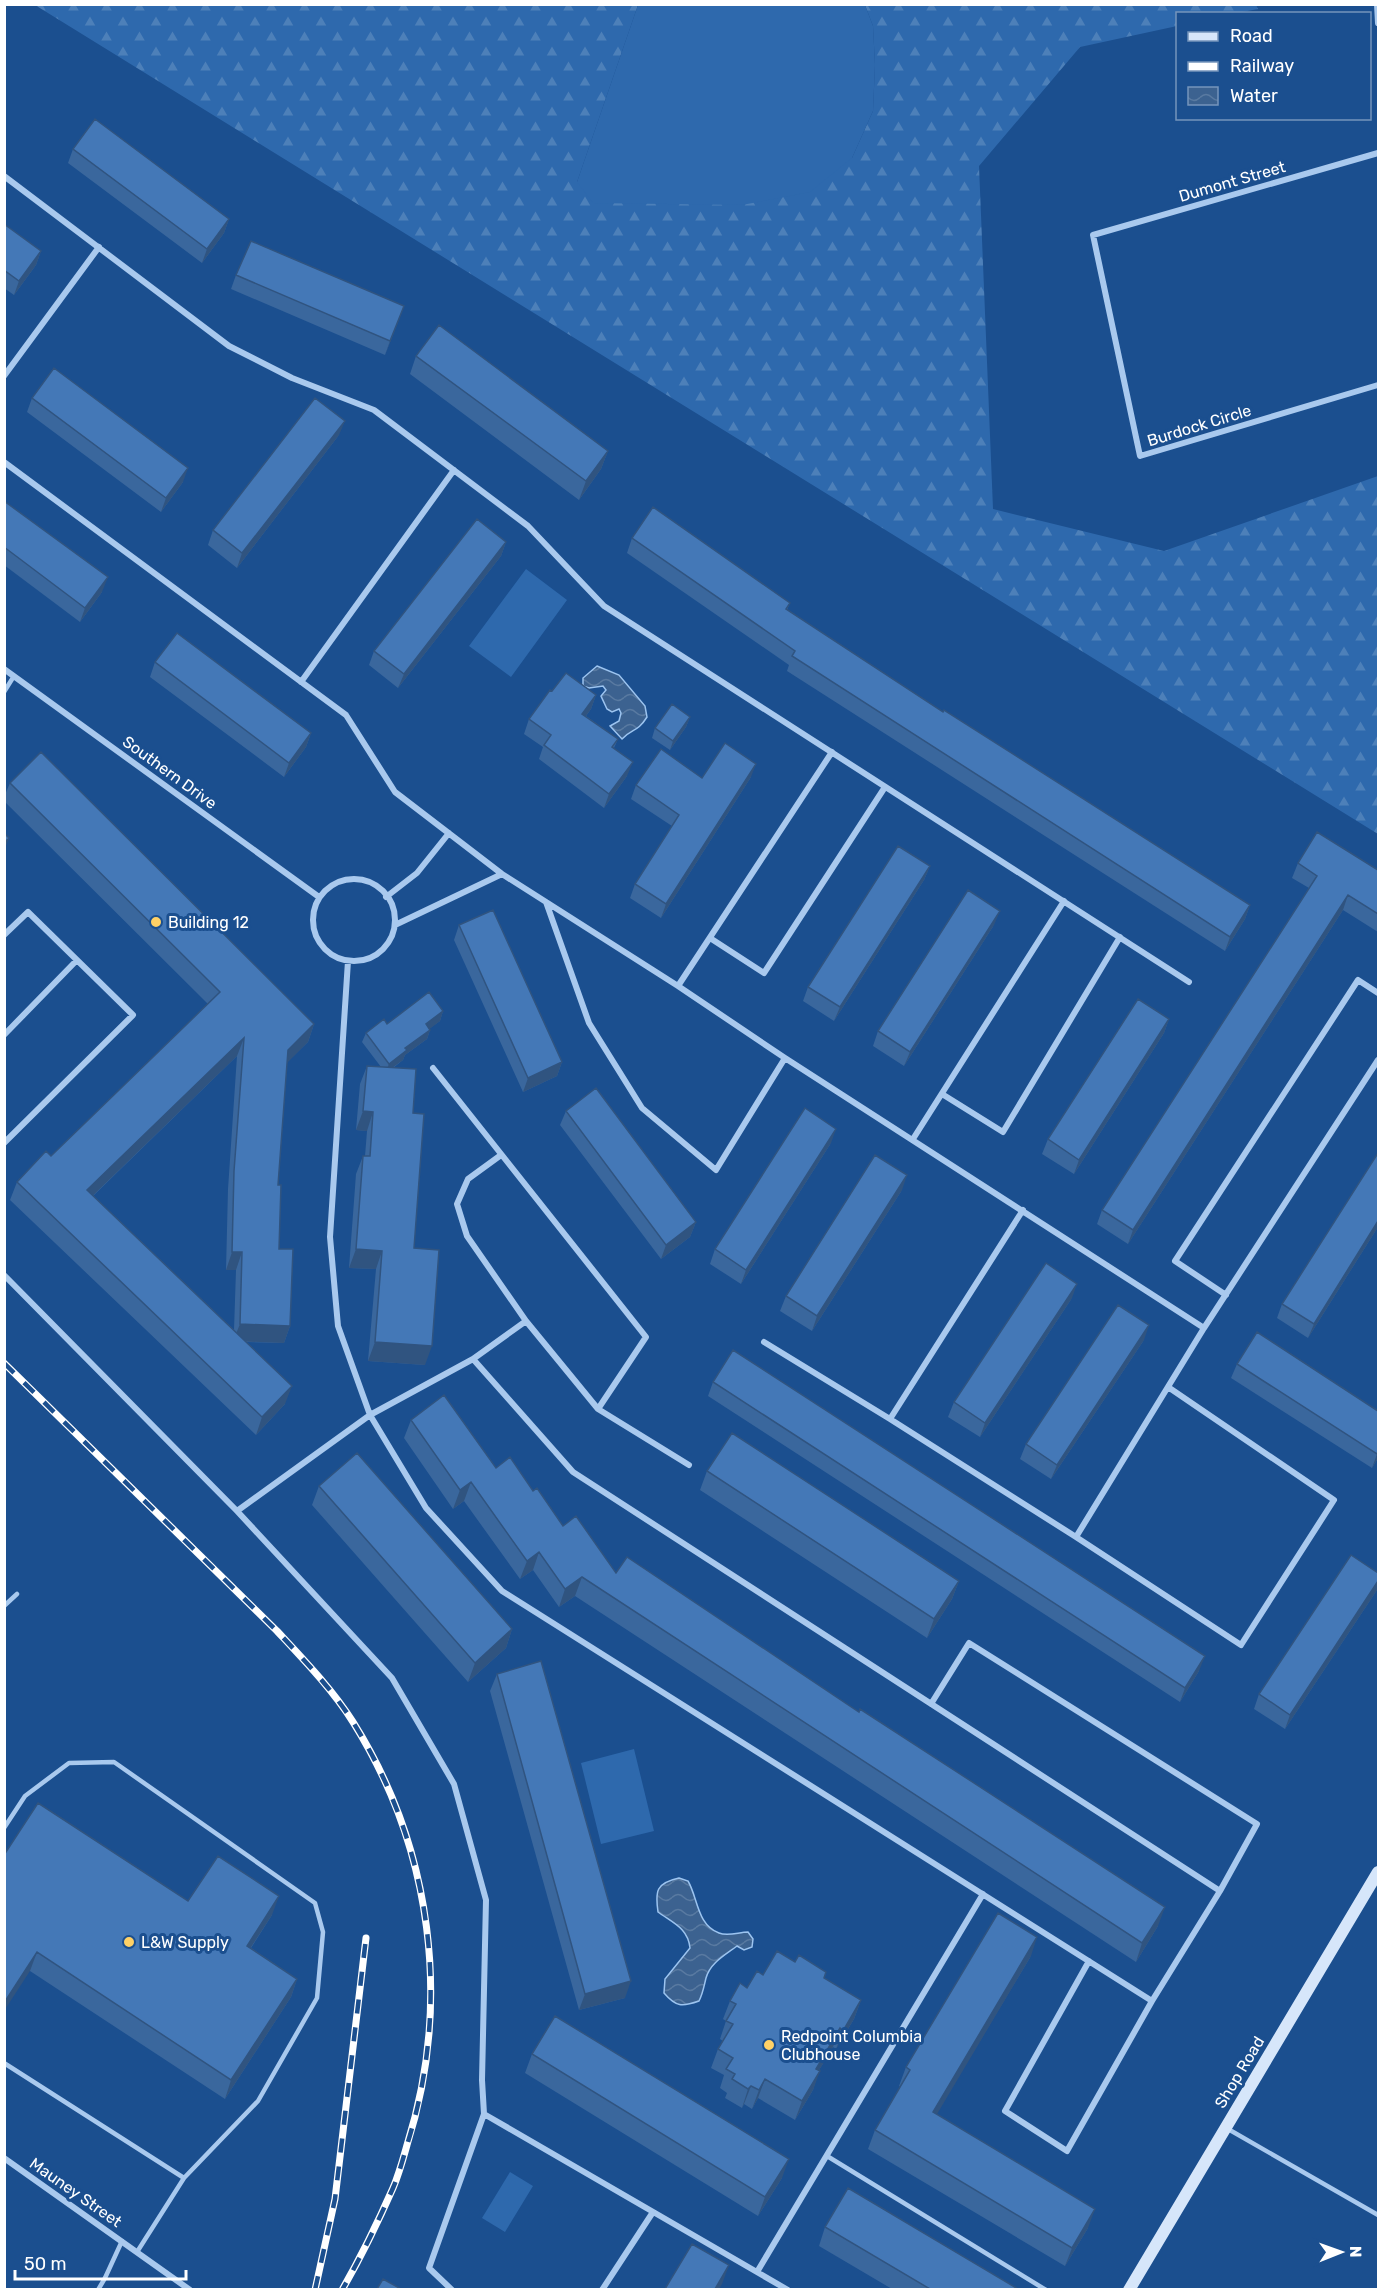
<svg xmlns="http://www.w3.org/2000/svg" width="1383" height="2294" font-family="Rubik,sans-serif">
<style>
.forest{fill:url(#forest-firs)}
.pitch{fill:#2e69ad}
.water{fill:url(#water-waves);stroke:#9cc4f0;stroke-width:1.5}
.lines{fill:none;stroke-linecap:round;stroke-linejoin:round}
.lane{stroke:#a9c9ee;stroke-width:4.5}
.street{stroke:#a9c9ee;stroke-width:6}
.secondary{stroke:#d6e6fa;stroke-width:12}
.rail-casing{stroke:#fff;stroke-width:7}
.rail{stroke:#1b4f8f;stroke-width:4.5;stroke-dasharray:14;stroke-linecap:butt}
.wall{fill:#3a679d;fill-rule:evenodd}
.shaded-wall{fill:#305480}
.building{fill:#4478b7;stroke:#305480;stroke-width:1.5}
.poi-dot{fill:#ffd166;stroke:#1b4f8f;stroke-width:2}
.labels{text-anchor:middle;stroke-width:6;stroke-linejoin:round;paint-order:stroke}
.street-label{font-size:16px;fill:#fff;stroke:#1b4f8f}
.poi-label{font-size:16px;fill:#fff;stroke:#1b4f8f;text-anchor:start}
</style>
<defs>
<pattern id="forest-firs" width="22" height="20" patternUnits="userSpaceOnUse" patternTransform="scale(1.5)"><rect width="22" height="20" fill="#2e69ad"/><path d="M5 1l3.5 6h-7zM16 11l3.5 6h-7z" fill="#4d80b9"/></pattern>
<pattern id="water-waves" width="16" height="10" patternUnits="userSpaceOnUse" patternTransform="scale(1.5)"><rect width="16" height="10" fill="#3c6290"/><path d="M0 5q4-4 8 0t8 0" fill="none" stroke="#597aa1"/></pattern>
</defs>
<rect width="100%" height="100%" fill="#1b4f8f"/>
<!-- forest -->
<path class="forest" d="M35,5H638L577,182L852,158L873,111L875,65L873,26L865,5H1256L1258,9L1237,13L1178,14L1177,26L1080,47L979,166L993,509L1164,551L1378,476V834Z"/>
<!-- pitch -->
<path class="pitch" d="M638,5H865L873,26L875,65L873,111L852,158L810,192L742,205L593,203L577,182Z
M526,569L567,600L511,677L469,646Z
M634,1749L654,1831L601,1844L581,1763Z
M510,2172L533,2186L505,2232L482,2218Z"/>
<!-- water -->
<path class="water" d="M597,666L619,675L645,706L647,717C637,733 632,728 622,739L610,726L619,721L621,713L619,709L612,712L607,709L601,696L606,690L603,686L589,688L583,686V678Z
M679,1878L688,1881C698,1898 697,1925 719,1933C728,1937 739,1932 748,1932L753,1939L752,1947L744,1950L737,1946C725,1955 710,1963 706,1978C704,1986 703,1993 699,2001C682,2007 676,2007 664,1993L665,1979L690,1948C688,1928 673,1923 658,1912C655,1891 656,1883 679,1878Z"/>
<g class="lines">
<!-- lane -->
<path class="lane" d="M4,692L14,676
M4,1606L17,1594
M4,1828L25,1796L69,1763L114,1762L315,1903L323,1932L317,1998L258,2101L184,2178L137,2252
M4,2063L184,2178
M1228,2129L1378,2215
M827,2156L1046,2290
M98,2290L105,2278L122,2241"/>
<!-- street -->
<path class="street" d="M1377,4L1378,23
M1378,153L1093,235L1140,456L1378,385
M4,176L229,346L292,378L374,410L528,526L604,606L1189,982
M4,376L99,247
M4,462L346,715L395,792L502,874L678,986L785,1058L1204,1328L1076,1537L890,1419L1023,1210
M4,669L319,897
M301,682L454,470
M313 920a41 41 0 1 1 82 0a41 41 0 1 1-82 0Z
M386,897L417,873L449,833
M546,902L589,1023L642,1108L716,1170L785,1058
M395,925L502,874
M4,935L28,912L133,1015L4,1143
M710,938L764,973L885,787
M348,961L330,1237L338,1326L370,1415L426,1508L502,1591L1152,2001L1220,1891L573,1472L473,1359L370,1415L237,1511L392,1678L454,1784L486,1900L482,2080L484,2114L788,2290
M678,986L832,752
M4,1035L77,960
M433,1068L646,1337L598,1409
M942,1094L1003,1132L1120,937
M913,1139L1064,901
M501,1155L468,1179L457,1204L467,1236L526,1321
M4,1275L237,1511
M1226,1295L1175,1261L1358,980L1378,993
M1204,1328L1378,1060
M764,1342L890,1419
M473,1359L526,1321L598,1409L689,1465
M1076,1537L1241,1645L1334,1500L1168,1387
M931,1704L969,1643L1257,1824L1220,1891
M1089,1961L1005,2111L1067,2151L1152,2001
M4,2158L190,2290
M757,2272L983,1894
M452,2290L429,2268L484,2114
M602,2290L653,2212"/>
<!-- secondary -->
<path class="secondary" d="M1129,2290L1378,1872"/>
<defs>
<path id="rail" d="M4,1363L277,1631C304,1660 332,1689 353,1722C432,1848 452,2002 407,2145C403,2159 399,2174 393,2188C378,2222 361,2257 342,2290
M315,2290L335,2199L366,1938"/>
</defs>
<!-- rail casing -->
<use href="#rail" class="rail-casing"/>
<!-- rail -->
<use href="#rail" class="rail"/>
</g>
<!-- wall -->
<path class="wall" d="M73,149L229,219L224,233L202,263L68,163Z
M4,224L41,251L36,265L14,295L4,288Z
M236,275L404,306L385,355L231,289Z
M416,356L608,451L601,469L579,500L410,374Z
M32,398L183,482L161,512L27,412Z
M339,435L237,568L208,545L213,530Z
M4,501L102,592L80,622L4,565Z
M632,538L790,603L787,610L943,712L1250,905L1245,919L1225,951L787,671L789,665L627,553Z
M506,542L501,556L398,688L369,665L374,651Z
M155,662L311,733L306,747L284,777L150,677Z
M552,691L596,695L591,709L586,716L618,739L614,748L627,776L604,808L539,759L543,747L524,734L529,719Z
M690,717L686,727L670,750L652,738L655,728Z
M751,777L661,918L630,898L635,884L672,826L631,799L636,785L702,778Z
M10,783L314,1024L308,1042L287,1062L278,1185L279,1249L290,1326L284,1343L246,1342L285,1404L256,1435L10,1200L17,1182L51,1156L208,1004L4,801V797ZM237,1056L228,1189L226,1270H236L234,1330L93,1196Z
M1298,863L1378,870V932L1343,910L1128,1244L1097,1224L1102,1210L1309,888L1292,878Z
M930,866L924,880L834,1021L803,1001L808,987Z
M459,925L562,1062L557,1076L523,1092L454,940Z
M994,925L904,1066L873,1046L878,1031Z
M443,1011L440,1021L430,1028V1030L427,1039L405,1055L403,1060L393,1068L413,1113L414,1248L425,1365L368,1361L376,1269L349,1268L356,1174L363,1156H365L367,1131L356,1130L360,1084L367,1066L381,1067L362,1042L366,1033L387,1024Z
M1169,1019L1164,1033L1074,1174L1042,1154L1048,1139Z
M566,1111L696,1222L690,1237L661,1259L560,1125Z
M831,1143L741,1284L710,1264L715,1249Z
M1378,1153V1227L1308,1338L1277,1318L1282,1304Z
M902,1190L812,1331L780,1311L786,1296Z
M1072,1298L980,1437L948,1417L954,1402Z
M1144,1340L1051,1479L1020,1459L1026,1444Z
M1237,1364L1378,1411V1458L1372,1468L1231,1378Z
M713,1382L1199,1671L1180,1702L708,1396Z
M411,1420L496,1468L533,1491L563,1526L616,1573L1158,1926L1136,1962L575,1596L559,1607L533,1570L520,1579L464,1501L453,1509L404,1438Z
M707,1471L959,1581L952,1599L927,1638L700,1490Z
M319,1486L512,1629L506,1648L468,1682L312,1505Z
M1378,1573V1586L1377,1590L1285,1729L1254,1709L1259,1694Z
M497,1674L625,1998L579,2010L490,1691Z
M4,1855L188,1901L272,1915L251,1948L297,1979L291,1997L225,2099L30,1971Z
M1031,1956L936,2114L1088,2228L1065,2266L868,2149L875,2130L901,2087L899,2086L906,2067Z
M763,1975L824,1978L861,2000L854,2019L836,2049L833,2047L819,2070L813,2090L795,2120L758,2098L752,2109L744,2104L742,2108L725,2098L727,2093L720,2088L724,2075L711,2068L718,2049L723,2041L720,2039L726,2021L723,2019L730,2001Z
M532,2054L782,2178L758,2216L525,2073Z
M825,2227L1018,2289H892L819,2246Z"/>
<!-- shaded-wall -->
<path class="shaded-wall" d="M229,219L224,233L202,263L207,249Z
M41,251L36,265L14,295L19,281Z
M404,306L399,320L385,355L390,341Z
M345,421L339,435L237,568L242,553Z
M608,451L601,469L579,500L586,481Z
M188,468L183,482L161,512L166,498Z
M506,542L501,556L398,688L404,674Z
M108,577L102,592L80,622L85,608Z
M596,695L591,709L577,728L582,714Z
M690,717L686,727L670,750L673,741Z
M311,733L306,747L284,777L289,763Z
M633,762L627,776L604,808L609,794Z
M756,764L751,777L661,918L666,904Z
M9,838L4,851V843Z
M930,866L924,880L834,1021L840,1007Z
M1348,895L1343,910L1128,1244L1133,1230Z
M1250,905L1245,919L1225,951L1230,937Z
M1000,911L994,925L904,1066L910,1052Z
M443,1011L440,1021L423,1034L426,1024Z
M1169,1019L1164,1033L1074,1174L1079,1160Z
M314,1024L308,1042L282,1068L288,1050Z
M430,1030L427,1039L405,1055L403,1060L385,1073L389,1064L405,1048Z
M244,1038L237,1056L80,1208L87,1190Z
M562,1062L557,1076L523,1092L528,1078Z
M363,1111L373,1112L367,1131L356,1130Z
M836,1129L831,1143L741,1284L746,1270Z
M907,1175L902,1190L812,1331L817,1316Z
M1378,1221V1227L1308,1338L1314,1324Z
M696,1222L690,1237L661,1259L666,1245Z
M356,1249L382,1251L376,1269L349,1268Z
M232,1252H242L236,1270H226Z
M1077,1284L1072,1298L980,1437L985,1423Z
M240,1324L290,1326L284,1343L233,1341Z
M1149,1325L1144,1340L1051,1479L1057,1465Z
M375,1342L432,1346L425,1365L368,1361Z
M292,1386L285,1404L256,1435L262,1417Z
M1378,1452V1458L1372,1468L1377,1454Z
M471,1482L464,1501L453,1509L460,1490Z
M539,1552L533,1570L520,1579L527,1561Z
M582,1577L575,1596L559,1607L565,1589Z
M959,1581L952,1599L927,1638L934,1619Z
M1378,1581L1377,1590L1285,1729L1290,1715Z
M512,1629L506,1648L468,1682L475,1663Z
M1205,1656L1199,1671L1180,1702L1185,1688Z
M279,1896L272,1915L240,1964L247,1946Z
M1165,1907L1158,1926L1136,1962L1142,1943Z
M1037,1937L1031,1956L927,2131L933,2112Z
M37,1952L30,1971L4,2011V2003Z
M297,1979L291,1997L225,2099L231,2080Z
M631,1981L625,1998L579,2010L585,1994Z
M861,2000L854,2019L836,2049L843,2031Z
M840,2028L833,2047L809,2087L816,2069Z
M820,2071L813,2090L795,2120L802,2101Z
M765,2079L758,2098L752,2109L759,2090Z
M751,2086L744,2104L742,2108L748,2089Z
M789,2159L782,2178L758,2216L765,2197Z
M1095,2209L1088,2228L1065,2266L1072,2248Z
M729,2265L722,2284L719,2289H715Z"/>
<!-- building -->
<path class="building" d="M95,119L229,219L207,249L73,149Z
M4,224L41,251L19,281L4,270Z
M251,241L404,306L390,341L236,275Z
M439,325L608,451L586,481L416,356Z
M54,368L188,468L166,498L32,398Z
M315,398L345,421L242,553L213,530Z
M4,501L108,577L85,608L4,547Z
M653,507L790,603L786,609L943,712L944,710L1250,905L1230,937L792,656L795,651L632,538Z
M477,519L506,542L404,674L374,651Z
M177,633L311,733L289,763L155,662Z
M566,673L596,695L582,714L618,739L612,747L633,762L609,794L544,745L551,735L529,719L550,690L552,691Z
M672,704L690,717L673,741L655,728Z
M725,743L756,764L666,904L635,884L679,815L636,785L661,749L702,778Z
M41,752L314,1024L288,1050L278,1185H281L279,1249H293L290,1326L240,1324L242,1252H232L234,1171L244,1038L87,1190L292,1386L262,1417L17,1182L46,1151L51,1156L220,992L10,783Z
M1317,832L1378,870V914L1348,895L1133,1230L1102,1210L1317,876L1298,863Z
M4,833L9,838L4,843Z
M898,846L930,866L840,1007L808,987Z
M968,890L1000,911L910,1052L878,1031Z
M493,910L562,1062L528,1078L459,925Z
M429,992L443,1011L426,1024L430,1030L405,1048L407,1050L389,1064L366,1033L384,1019L387,1024Z
M1138,999L1169,1019L1079,1160L1048,1139Z
M367,1066L416,1069L413,1113L424,1114L414,1248L439,1250L432,1346L375,1342L382,1251L356,1249L363,1156H370L373,1112L363,1111Z
M596,1088L696,1222L666,1245L566,1111Z
M805,1108L836,1129L746,1270L715,1249Z
M1378,1153V1221L1314,1324L1282,1304Z
M875,1155L907,1175L817,1316L786,1296Z
M1046,1263L1077,1284L985,1423L954,1402Z
M1118,1305L1149,1325L1057,1465L1026,1444Z
M1257,1332L1378,1411V1452L1377,1454L1237,1364Z
M733,1350L1205,1656L1185,1688L713,1382Z
M444,1395L496,1468L510,1457L533,1491L537,1488L563,1526L576,1516L616,1573L627,1557L859,1712L860,1709L1165,1907L1142,1943L582,1577L565,1589L539,1552L527,1561L471,1482L460,1490L411,1420Z
M732,1433L959,1581L934,1619L707,1471Z
M357,1453L512,1629L475,1663L319,1486Z
M1351,1555L1378,1573V1581L1290,1715L1259,1694Z
M541,1661L631,1981L585,1994L497,1674Z
M38,1803L188,1901L218,1856L279,1896L247,1946L297,1979L231,2080L37,1952L4,2003V1855Z
M998,1913L1037,1937L933,2112L1095,2209L1072,2248L875,2130L910,2070L906,2067Z
M777,1951L795,1962L799,1955L826,1972L824,1978L861,2000L843,2031L840,2028L816,2069L820,2071L802,2101L765,2079L759,2090L751,2086L748,2089L732,2079L735,2074L726,2069L733,2058L718,2049L733,2024L726,2021L736,2004L730,2001L740,1983L747,1988L757,1971L763,1975Z
M555,2016L789,2159L765,2197L532,2054Z
M848,2188L1018,2289H930L825,2227Z
M692,2244L729,2265L715,2289H665Z
M383,2279L401,2289H377Z"/>
<!-- markers -->
<g class="poi-dot">
<circle cx="156" cy="922" r="6"/>
<circle cx="129" cy="1942" r="6"/>
<circle cx="769" cy="2045" r="6"/>
</g>
<g class="labels">
<!-- street labels -->
<g class="street-label">
<text transform="translate(1232 181) rotate(-16)" y="6">Dumont Street</text>
<text transform="translate(1199 425) rotate(-17)" y="6">Burdock Circle</text>
<text transform="translate(170 772) rotate(36)" y="6">Southern Drive</text>
<text transform="translate(1239 2072) rotate(-59)" y="6">Shop Road</text>
<text transform="translate(76 2192) rotate(35)" y="6">Mauney Street</text>
</g>
<!-- poi labels -->
<g class="poi-label">
<text x="168" y="928">Building 12</text>
<text x="141" y="1948">L&amp;W Supply</text>
<text x="781" y="2042">Redpoint Columbia<tspan x="781" dy="18">Clubhouse</tspan></text>
</g>
</g>
<!-- border -->
<rect width="1383" height="2294" fill="none" stroke="#ffffff" stroke-width="12"/>
<!-- legend -->
<rect x="1176" y="12" width="195" height="108" fill="#1b4f8f" stroke="#7695bc" stroke-width="1.5"/>
<rect x="1188" y="32" width="30" height="9" fill="#d6e6fa" stroke="#7695bc" stroke-width="1.5"/>
<text x="1230" y="42" font-size="18" fill="#ffffff">Road</text>
<rect x="1188" y="62" width="30" height="9" fill="#ffffff" stroke="#7695bc" stroke-width="1.5"/>
<text x="1230" y="72" font-size="18" fill="#ffffff">Railway</text>
<rect x="1188" y="87" width="30" height="18" fill="url(#water-waves)" stroke="#7695bc" stroke-width="1.5"/>
<text x="1230" y="102" font-size="18" fill="#ffffff">Water</text>
<!-- north arrow -->
<g transform="translate(1341 2252) rotate(89)" stroke="#1b4f8f" stroke-width="4.5" paint-order="stroke">
<path d="M0-4.5L10 22L0 15L-10 22Z" fill="#ffffff"/>
<text y="-9" font-size="16" font-weight="bold" text-anchor="middle" fill="#ffffff">N</text>
</g>
<!-- scale -->
<path d="M15 2270v9h171v-9" fill="none" stroke="#ffffff" stroke-width="3"/>
<text x="24" y="2270" font-size="18" fill="#ffffff" stroke="#1b4f8f" stroke-width="4.5" paint-order="stroke">50 m</text>
</svg>
